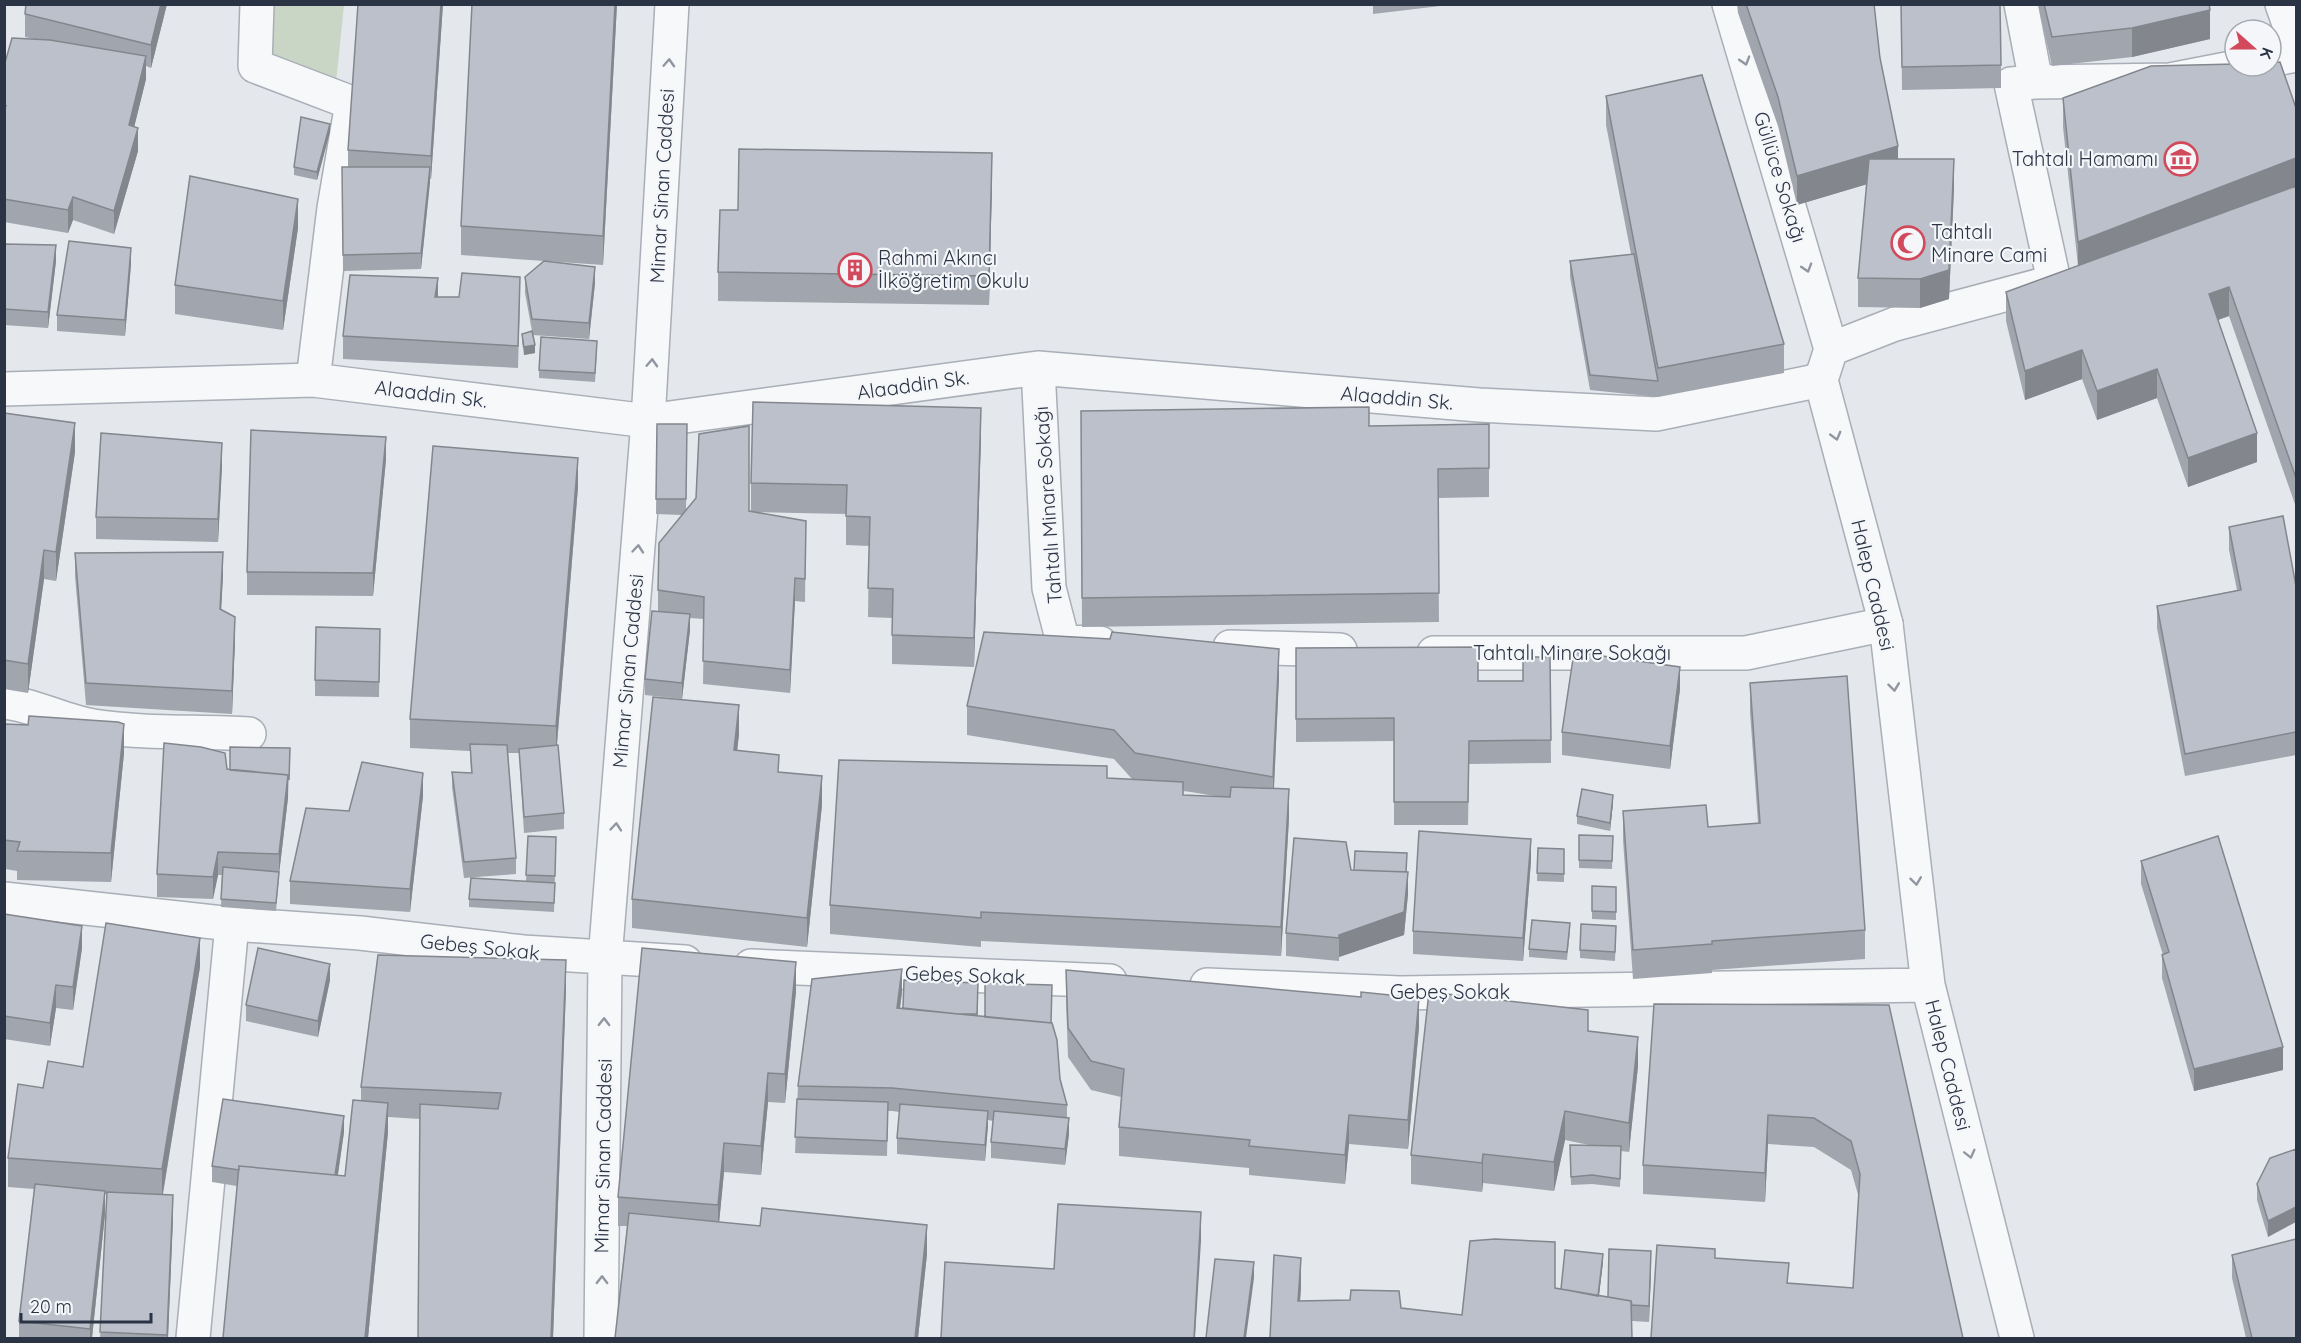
<svg xmlns="http://www.w3.org/2000/svg" width="2301" height="1343" font-family="Quicksand,sans-serif">
<style>
.green{fill:#c9d6c5}
.lines{fill:none;stroke-linecap:round;stroke-linejoin:round}
.minor-casing{stroke:#a9aeb7;stroke-width:36}
.tertiary-casing{stroke:#a9aeb7;stroke-width:36}
.minor{stroke:#f7f8fa;stroke-width:33}
.tertiary{stroke:#f7f8fa;stroke-width:33}
.wall{fill:#a1a5ae;fill-rule:evenodd}
.shaded-wall{fill:#83868d}
.building{fill:#bbc0ca;stroke:#83868d;stroke-width:1.5}
.oneway{stroke:#9196a0}
.labels{text-anchor:middle;stroke-width:4.5;stroke-linejoin:round;paint-order:stroke}
.poi-label{font-size:20px;fill:#2b3445;stroke:#f4f6f9;text-anchor:start}
.street-label{font-size:20px;fill:#2b3445;stroke:#f4f6f9}
</style>
<rect width="100%" height="100%" fill="#e4e7ec"/>
<!-- green -->
<path class="green" d="M269,5H344L336,83L264,51Z"/>
<g class="lines">
<defs>
<path id="minor" d="M257,4L255,66L352,103L334,208L313,380
M2021,4L2036,82L2011,84L2054,281
M2282,4L2296,44
M2271,60L2296,55
M2036,82L2170,80L2242,66
M1038,368L1049,588L1063,642L1100,643
M4,389L313,380L648,421L1038,368L1479,405L1656,414L1821,380
M1230,647L1340,650
M1434,653H1746L1886,624
M4,702C35,705 63,721 93,726C144,734 197,731 249,734
M193,1338L232,924"/>
<path id="tertiary" d="M1729,4L1831,349
M4,899L232,924L360,933L523,952L685,962
M751,966L1110,981
M1207,985L1400,993L1928,985
M601,1338L605,959L648,421L672,4
M2017,1338L1928,985L1886,624L1821,380L1831,349L1895,324L2049,283"/>
</defs>
<!-- minor casing -->
<use href="#minor" class="minor-casing"/>
<!-- tertiary casing -->
<use href="#tertiary" class="tertiary-casing"/>
<!-- minor -->
<use href="#minor" class="minor"/>
<!-- tertiary -->
<use href="#tertiary" class="tertiary"/>
</g>
<!-- wall -->
<path class="wall" d="M26,4H167L151,68L146,66V79L134,127L138,151L114,234L73,220L68,233L4,222V66L34,39L25,37V14Z
M443,4L431,179H430L421,269L343,271L342,167H348V150Z
M472,4H617L603,265L545,261L595,283L589,339L533,335L535,353L524,355L522,342V334L532,331L525,293V277L544,261L461,255V226Z
M1373,4H1457L1373,14Z
M1737,4H1874L1880,58L1898,159L1954,188L1949,299L1920,308L1858,307V278L1867,184L1797,205L1778,126L1738,13Z
M1901,4L2001,65V88L1902,90Z
M2038,4H2209L2210,39L2132,57L2052,66Z
M1606,96L1784,344V373L1658,397L1590,390L1570,277V261L1631,254L1606,125Z
M2063,98L2296,108V507L2229,316L2218,320L2257,462L2188,487L2157,398L2097,420L2082,379L2025,400L2006,321V292L2078,266L2063,127Z
M330,132L317,180L294,175V167Z
M992,182L989,305L718,301V272L738,210Z
M298,228L283,330L175,314V285Z
M4,244L56,261L48,328L4,325Z
M131,264L125,336L57,331V315Z
M438,297H459L520,300L518,368L343,359V336Z
M597,349L595,382L539,378V370Z
M1081,411L1369,426L1489,424V497L1438,498L1439,622L1082,627Z
M4,413L75,452L56,581L44,579L28,693L4,689Z
M657,424H687L686,510L751,511V483L981,437L974,667L892,664V618L868,617L869,546L846,545V514L752,512L806,521L805,602L795,601L790,693L703,684L704,619L690,618V630L682,699L645,695V679L658,611V590L682,515L656,514Z
M386,459L373,596L247,595V572Z
M222,466L218,542L96,539V517Z
M578,487L557,745L564,813V829L524,833L519,753H508L516,858V874L464,878L452,787V772L471,773L470,751L410,748V719Z
M2229,527L2296,586V755L2185,776L2157,628V606L2237,590L2229,550Z
M75,553L223,575L221,610L235,640L232,714L86,705L75,576Z
M380,629L379,697L315,696V680Z
M1296,648L1478,681H1523L1550,657L1551,763L1469,764L1468,825H1394V741L1296,742Z
M1279,677L1274,789L1289,818L1281,956L981,941V947L830,934V905L1107,778L1132,779L1114,759L967,735V706ZM1183,791L1191,792L1221,797L1183,796Z
M1750,683L1865,930V959L1712,970V973L1633,979L1623,840V811L1708,827L1758,823L1750,712Z
M1680,689L1670,769L1562,755V732Z
M4,714L5,724L124,753L111,882L17,880V871L5,869L4,884Z
M739,734L737,751L779,772L822,805L807,947L632,928V899Z
M290,748L288,798L279,874L276,911L221,907L222,875H218L213,899L157,897V874L227,769L230,770Z
M423,796L410,912L290,904V881Z
M1613,803L1610,831L1577,824V816Z
M1579,835L1613,836L1612,869L1579,868Z
M528,836L556,837L554,912L469,907V899L526,881Z
M1538,848L1564,849V882L1537,881Z
M1531,861L1523,961L1413,954V931Z
M2141,861L2283,1070L2194,1091L2162,978V955H2163L2141,884Z
M1406,872L1408,894L1404,935L1339,957V961L1286,956V933Z
M1592,886L1616,887V920L1592,919Z
M4,914L82,948L73,1010L56,1008L50,1046L4,1039Z
M1570,931L1567,960L1529,957V949Z
M1616,934L1615,961L1580,958V950Z
M200,967L163,1194L173,1218L168,1338H100L107,1194H105V1214L92,1338H19V1321L34,1189L8,1187V1158L43,1088L83,1067Z
M1066,970L1419,1027L1408,1149L1349,1144L1345,1184L1249,1175V1168L1119,1156V1127L1121,1097L1091,1090L1068,1057L1066,999Z
M330,980L318,1037L246,1021V1005Z
M566,989L553,1338H418L420,1119L388,1117V1132L368,1338H223L237,1186L212,1182V1166L344,1132L338,1175L345,1176L361,1101V1087Z
M796,991L785,1103L768,1102L761,1175L724,1172L719,1222L927,1254L918,1338H615L627,1226H618V1197Z
M902,992L900,1008L978,999V1016L1051,1023L1060,1079L1067,1105V1118L1069,1134L1065,1165L991,1158V1142L993,1121L988,1120L985,1161L897,1154V1138L900,1112L892,1111H888L887,1156L795,1153L798,1086Z
M1889,1005L1963,1338H1651L1715,1258L1789,1283L1853,1288L1859,1198L1851,1170L1814,1147L1768,1144L1765,1202L1643,1194V1165Z
M1588,1031L1638,1066L1629,1152L1621,1151L1620,1187L1592,1184L1571,1185L1570,1145L1594,1146L1565,1140L1554,1191L1483,1183L1482,1192L1411,1184V1155Z
M2270,1158L2268,1237L2257,1200V1184Z
M2232,1255L2296,1338H2246L2232,1278Z
M1603,1262L1599,1296L1608,1297L1651,1267L1649,1322L1632,1321L1270,1338L1301,1287L1300,1301L1401,1308L1462,1315L1555,1288L1561,1289Z"/>
<!-- shaded-wall -->
<path class="shaded-wall" d="M161,4H167L151,68V45Z
M441,4H443L431,179V156Z
M615,4H617L603,265V236Z
M2210,10V39L2132,57V28Z
M146,56V79L129,148V125Z
M330,124V132L317,180V172Z
M138,128V151L114,234V211Z
M1898,146V175L1797,205V176Z
M992,153V182L989,305V276Z
M2296,158V187L2078,271V242Z
M1954,159V188L1949,299L1920,308V279Z
M430,167V183L421,269V253Z
M73,197V220L68,233V210Z
M298,199V228L283,330V301Z
M56,245V261L48,328V312Z
M131,248V264L125,336V320Z
M595,267V283L589,339V323Z
M438,278V301L435,297Z
M2229,287V316L2209,323V294Z
M535,345V353L524,355V347Z
M2082,350V379L2025,400V371Z
M2157,369V398L2097,420V391Z
M981,408V437L974,667V638Z
M75,423V452L56,581V552Z
M2257,433V462L2188,487V458Z
M386,437V459L373,596V573Z
M222,443V466L218,542V519Z
M578,458V487L556,755V726Z
M44,550V579L28,693V664Z
M223,552V575L220,632V609Z
M795,578V601L790,693V670Z
M690,614V630L682,699V683Z
M235,617V640L232,714V691Z
M1279,649V677L1273,806V777Z
M1680,667V689L1670,769V746Z
M739,705V734L734,779V750Z
M124,724V753L111,882V853Z
M423,773V796L410,912V889Z
M288,775V798L279,874L276,911L279,876V854Z
M822,776V805L807,947V918Z
M1289,789V818L1281,956V927Z
M1613,795V803L1610,831V823Z
M1531,839V861L1523,961V938Z
M218,852V875L213,899V877Z
M1408,872V894L1404,935L1339,957V935Z
M82,926V948L73,1010V987Z
M200,938V967L162,1198V1169Z
M566,960V989L553,1338H551Z
M796,962V991L785,1103V1074Z
M330,964V980L318,1037V1021Z
M902,969V992L897,1030V1008Z
M56,985V1008L50,1046V1023Z
M1419,998V1027L1408,1149V1120Z
M1638,1037V1066L1629,1152V1123Z
M2283,1047V1070L2194,1091V1069Z
M768,1073V1102L761,1175V1146Z
M388,1103V1132L368,1338H365Z
M988,1111V1127L985,1161V1145Z
M1565,1111V1140L1554,1191V1162Z
M1349,1115V1144L1345,1184V1155Z
M1768,1115V1144L1765,1202V1173Z
M344,1116V1132L334,1200V1184Z
M1069,1118V1134L1065,1165V1149Z
M724,1143V1172L718,1234V1205Z
M1483,1154V1183L1482,1192V1163Z
M105,1191V1214L92,1338H90V1329Z
M173,1195V1218L168,1338H167Z
M2296,1207V1222L2268,1237V1221Z
M1201,1212V1241L1195,1338H1194Z
M927,1225V1254L918,1338H915Z
M1651,1251V1267L1649,1322V1306Z
M1603,1254V1262L1597,1311V1303Z
M1301,1258V1287L1298,1330V1301Z
M1254,1262V1278L1246,1338H1244Z"/>
<!-- building -->
<path class="building" d="M26,4H161L151,45L25,14Z
M358,4H441L431,156L348,150Z
M472,4H615L603,236L461,226Z
M1746,4H1874L1880,58L1898,146L1797,176L1778,97Z
M1901,4H2000L2001,65L1902,67Z
M2044,4H2209L2210,10L2132,28L2052,37Z
M12,38L50,40L146,56L129,125L138,128L114,211L73,197L68,210L4,199V109L6,106H4V66Z
M2280,62L2296,108V158L2078,242L2063,98L2151,66L2235,64V66H2271V63Z
M1702,75L1784,344L1658,368L1606,96Z
M301,117L330,124L317,172L294,167Z
M739,149L992,153L989,276L718,272L720,210H738Z
M1869,159H1954L1949,270L1920,279L1858,278Z
M342,167H430L421,253L343,255Z
M190,176L298,199L283,301L175,285Z
M2296,186V478L2229,287L2209,294L2257,433L2188,458L2157,369L2097,391L2082,350L2025,371L2006,292Z
M69,241L131,248L125,320L57,315Z
M4,244L56,245L48,312L4,309Z
M1634,254L1658,381L1590,375L1570,261Z
M544,261L595,267L589,323L532,319L525,277Z
M462,273L520,277L518,346L343,336L350,275L438,278L435,297H459Z
M532,331L535,345L524,347L522,334Z
M541,337L597,341L595,373L539,370Z
M753,402L981,408L974,638L892,635L893,589L868,588L870,517L846,516L847,485L751,483Z
M1369,407V426L1489,424V468L1438,469L1439,593L1082,598L1081,411Z
M4,413L75,423L56,552L44,550L28,664L4,660Z
M657,424H687L686,499H656Z
M749,426V511L806,521L805,579L795,578L790,670L703,661L704,597L658,590L659,543L696,498L699,434Z
M251,430L386,437L373,573L247,572Z
M101,433L222,443L218,519L96,517Z
M433,446L578,458L556,726L410,719Z
M2283,516L2296,586V732L2185,754L2157,606L2241,590L2229,527Z
M223,552L220,609L235,617L232,691L86,683L75,553Z
M652,611L690,614L682,683L645,679Z
M316,627L380,629L379,682L315,680Z
M984,632L1110,639L1112,632L1279,649L1273,777L1135,753L1114,730L967,706Z
M1478,647V681H1523V657H1550L1551,740L1469,741L1468,802H1394V718L1296,719V648Z
M1574,652L1680,667L1670,746L1562,732Z
M1847,676L1865,930L1712,941V944L1633,950L1623,811L1706,805L1708,827L1760,823L1750,683Z
M653,697L739,705L734,750L779,755L778,772L822,776L807,918L632,899Z
M29,716L118,722L124,724L111,853L17,851L20,842L4,840V724L28,725Z
M164,743L201,747L225,753L227,769L288,775L279,854L218,852L213,877L157,874Z
M470,744L507,745L516,858L464,862L452,772L472,773Z
M558,745L564,813L524,817L519,749Z
M230,747L290,748L289,780L288,775L230,770Z
M839,760L1107,766V778L1183,782V795L1230,797L1231,787L1289,789L1281,927L981,912V918L830,905Z
M362,762L423,773L410,889L290,881L306,808L349,811Z
M1582,789L1613,795L1610,823L1577,816Z
M1419,831L1531,839L1523,938L1413,931Z
M1579,835L1613,836L1612,861L1579,860Z
M528,836L556,837L555,876L526,875Z
M2218,836L2283,1047L2194,1069L2162,955L2169,952L2141,861Z
M1294,838L1346,842L1351,870L1408,872L1404,912L1339,935V938L1286,933Z
M1538,848L1564,849V874L1537,873Z
M1355,851L1407,853L1406,872L1354,870Z
M223,867L279,872L276,903L221,899Z
M471,878L555,883L554,903L469,899Z
M1592,886L1616,887V912L1592,911Z
M4,914L82,926L73,987L56,985L50,1023L4,1016Z
M1532,920L1570,923L1567,952L1529,949Z
M106,923L200,938L162,1169L8,1158L18,1084L43,1088L48,1061L83,1067Z
M1581,924L1616,926L1615,952L1580,950Z
M258,948L330,964L318,1021L246,1005Z
M642,948L796,962L785,1074L768,1073L761,1146L724,1143L718,1205L618,1197Z
M378,955L566,960L551,1338H418L420,1104L498,1109L501,1093L361,1087Z
M902,969L897,1008L1052,1023L1057,1040L1060,1079L1067,1105L892,1088L798,1086L812,979Z
M1066,970L1361,997V992L1419,998L1408,1120L1349,1115L1345,1155L1249,1146L1250,1140L1119,1127L1124,1069L1091,1061L1068,1028Z
M904,980L978,983L977,1014H958L903,1008Z
M985,983L1052,985L1051,1023L985,1017Z
M1429,992L1588,1010V1031L1638,1037L1629,1123L1565,1111L1554,1162L1483,1154L1482,1163L1411,1155Z
M1654,1004L1889,1005L1963,1338H1651L1657,1245L1715,1249V1258L1789,1263L1787,1283L1853,1288L1860,1174L1851,1141L1814,1118L1768,1115L1765,1173L1643,1165Z
M223,1099L344,1116L335,1175L239,1166V1170L212,1166Z
M797,1099L888,1102L887,1141L795,1137Z
M353,1100L388,1103L365,1338H223L239,1166L345,1176Z
M900,1104L988,1111L985,1145L897,1138Z
M994,1111L1069,1118L1065,1149L991,1142Z
M1570,1145L1621,1146L1620,1179L1592,1175L1571,1177Z
M2296,1149V1207L2268,1221L2257,1184L2270,1158Z
M35,1184L105,1191L90,1329L19,1321Z
M107,1192L173,1195L167,1335L100,1332Z
M1058,1204L1201,1212L1194,1338H941L945,1262L1054,1269Z
M762,1208L927,1225L915,1338H615L629,1213L760,1226Z
M1495,1239L1555,1242V1288L1631,1301L1632,1338H1270L1274,1255L1301,1258L1298,1301L1350,1300L1351,1290L1399,1291L1401,1308L1462,1315L1470,1241Z
M2296,1239V1338H2252L2232,1255Z
M1609,1249L1651,1251L1649,1306L1632,1305L1631,1301L1608,1297Z
M1565,1250L1603,1254L1598,1296L1561,1289Z
M1215,1259L1254,1262L1244,1338H1206Z"/>
<!-- one-way arrows -->
<defs><path id="oneway-chevron" d="M-2-3.5L2.5 0L-2 3.5" fill="none" stroke-width="1.6" stroke-linecap="round" stroke-linejoin="round" transform="scale(1.5)"/></defs>
<g class="oneway">
<use href="#oneway-chevron" transform="translate(1745 61) rotate(73)"/>
<use href="#oneway-chevron" transform="translate(669 63) rotate(-87)"/>
<use href="#oneway-chevron" transform="translate(1807 268) rotate(73)"/>
<use href="#oneway-chevron" transform="translate(652 363) rotate(-87)"/>
<use href="#oneway-chevron" transform="translate(1836 436) rotate(75)"/>
<use href="#oneway-chevron" transform="translate(638 549) rotate(-85)"/>
<use href="#oneway-chevron" transform="translate(1894 687) rotate(83)"/>
<use href="#oneway-chevron" transform="translate(616 827) rotate(-85)"/>
<use href="#oneway-chevron" transform="translate(1916 881) rotate(83)"/>
<use href="#oneway-chevron" transform="translate(604 1022) rotate(-89)"/>
<use href="#oneway-chevron" transform="translate(1970 1154) rotate(76)"/>
<use href="#oneway-chevron" transform="translate(602 1280) rotate(-89)"/>
</g>
<!-- icons -->
<defs>
<symbol id="museum-ring" viewBox="-11 -11 22 22"><circle r="9.5" fill="#f4f6f9" stroke="#d1495b" stroke-width="1.5"/><path d="M0-6L6-3V-2H-6V-3ZM-5-1h2V3h-2ZM-1-1h2V3h-2ZM3-1h2V3H3ZM-6 4H6V6H-6Z" fill="#d1495b"/></symbol>
<symbol id="mosque-ring" viewBox="-11 -11 22 22"><circle r="9.5" fill="#f4f6f9" stroke="#d1495b" stroke-width="1.5"/><path d="M3.5-4.9A6 6 0 1 0 3.5 4.9A5 5 0 1 1 3.5-4.9Z" fill="#d1495b"/></symbol>
<symbol id="building-ring" viewBox="-11 -11 22 22"><circle r="9.5" fill="#f4f6f9" stroke="#d1495b" stroke-width="1.5"/><path d="M-4-6H4V6H1V3H-1V6H-4ZM-2.5-4.3h1.7v1.8h-1.7ZM.8-4.3h1.7v1.8H.8ZM-2.5-1h1.7V.8h-1.7ZM.8-1h1.7V.8H.8Z" fill="#d1495b"/></symbol>
</defs>
<g fill-rule="evenodd">
<use href="#museum-ring" x="2162" y="140" width="38" height="38"/>
<use href="#mosque-ring" x="1889" y="224" width="38" height="38"/>
<use href="#building-ring" x="836" y="251" width="38" height="38"/>
</g>
<g class="labels">
<!-- poi labels -->
<g class="poi-label">
<text x="2158" y="166" text-anchor="end">Tahtalı Hamamı</text>
<text x="1931" y="239">Tahtalı<tspan x="1931" dy="23">Minare Cami</tspan></text>
<text x="878" y="265">Rahmi Akıncı<tspan x="878" dy="23">İlköğretim Okulu</tspan></text>
</g>
<!-- street labels -->
<g class="street-label">
<text transform="translate(1780 177) rotate(73)" y="7">Güllüce Sokağı</text>
<text transform="translate(662 186) rotate(-87)" y="7">Mimar Sinan Caddesi</text>
<text transform="translate(913 385) rotate(-8)" y="7">Alaaddin Sk.</text>
<text transform="translate(431 394) rotate(7)" y="7">Alaaddin Sk.</text>
<text transform="translate(1397 398) rotate(5)" y="7">Alaaddin Sk.</text>
<text transform="translate(1048 505) rotate(-94)" y="7">Tahtalı Minare Sokağı</text>
<text transform="translate(1873 585) rotate(77)" y="7">Halep Caddesi</text>
<text x="1572" y="660">Tahtalı Minare Sokağı</text>
<text transform="translate(628 671) rotate(-85)" y="7">Mimar Sinan Caddesi</text>
<text transform="translate(480 947) rotate(6)" y="7">Gebeş Sokak</text>
<text transform="translate(965 975) rotate(2)" y="7">Gebeş Sokak</text>
<text x="1450" y="999">Gebeş Sokak</text>
<text transform="translate(1948 1065) rotate(76)" y="7">Halep Caddesi</text>
<text transform="translate(603 1156) rotate(-89)" y="7">Mimar Sinan Caddesi</text>
</g>
</g>
<!-- border -->
<rect width="2301" height="1343" fill="none" stroke="#2b3445" stroke-width="12"/>
<!-- north arrow -->
<g transform="translate(2253 48) rotate(111)"><circle r="28" fill="#f4f6f9" stroke="#a4a8b1" stroke-width="1.5"/>
<path d="M0-4.5L10 22L0 15L-10 22Z" fill="#d1495b"/>
<text y="-9" font-size="16" font-weight="bold" text-anchor="middle" fill="#2b3445">K</text>
</g>
<!-- scale -->
<path d="M21 1313v9h130v-9" fill="none" stroke="#2b3445" stroke-width="3"/>
<text x="30" y="1313" font-size="18" fill="#2b3445" stroke="#f4f6f9" stroke-width="4.5" paint-order="stroke">20 m</text>
</svg>
